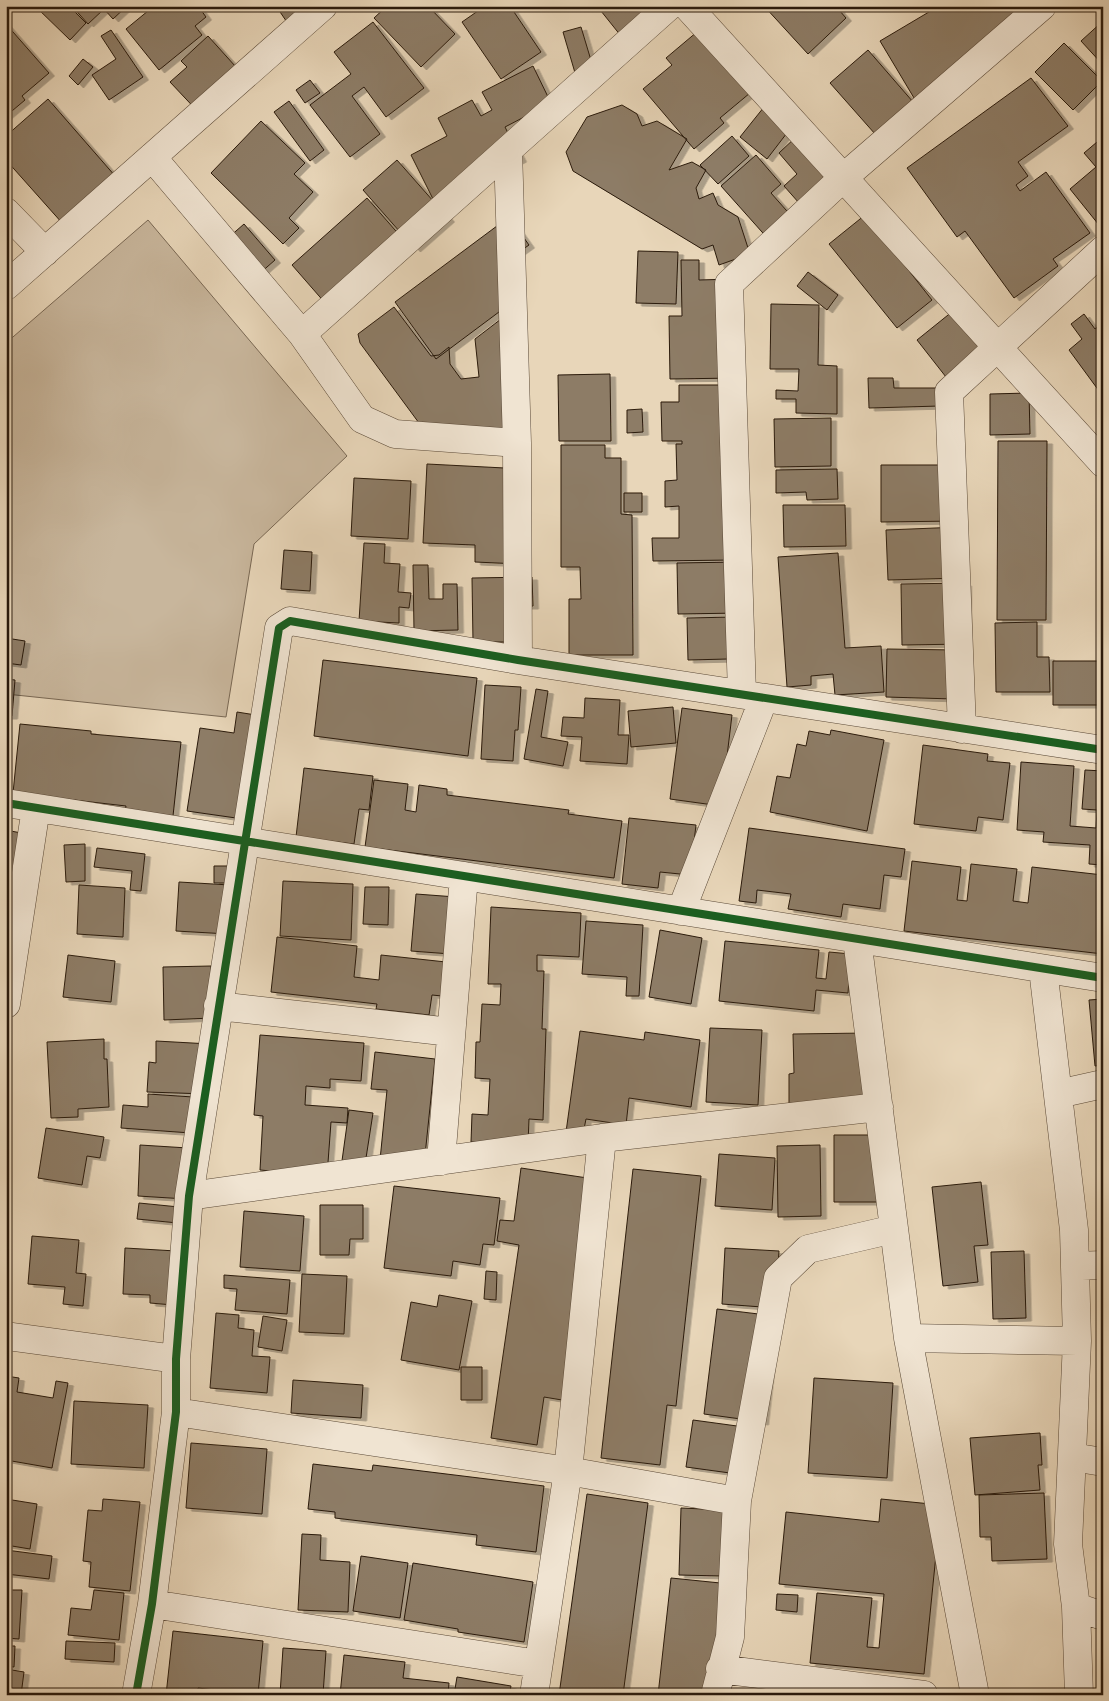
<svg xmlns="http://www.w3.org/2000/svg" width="1109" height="1701" font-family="'Sorts Mill Goudy',serif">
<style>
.green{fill:#c8b69c;stroke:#796854}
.building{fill:#8d7c66;stroke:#2a1a0c;filter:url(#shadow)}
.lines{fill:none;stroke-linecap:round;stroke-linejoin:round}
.minor-casing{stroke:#5a4937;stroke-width:29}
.minor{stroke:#f0e4d2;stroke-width:28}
.cycleway-casing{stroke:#f0e4d2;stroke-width:11}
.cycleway{stroke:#1b5e20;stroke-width:8}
</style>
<defs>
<filter id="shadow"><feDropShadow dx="5.5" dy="3" stdDeviation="0" flood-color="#0004"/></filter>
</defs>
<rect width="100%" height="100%" fill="#e8d6b9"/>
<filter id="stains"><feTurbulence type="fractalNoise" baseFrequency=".004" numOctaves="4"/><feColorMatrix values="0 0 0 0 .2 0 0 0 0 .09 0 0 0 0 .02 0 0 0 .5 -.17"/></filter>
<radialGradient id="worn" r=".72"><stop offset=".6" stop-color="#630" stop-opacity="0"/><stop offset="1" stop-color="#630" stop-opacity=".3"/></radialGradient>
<!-- green -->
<path class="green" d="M148,220L347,456L254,544L226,717L6,694V343Z"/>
<!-- building -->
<path class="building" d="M35,6H69L86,23L70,40Z
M72,6H127L113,19L104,9L88,24Z
M154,6H198L206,17L195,26L202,35L159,70L126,29Z
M276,6H327L293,31Z
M387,6H428L455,34L421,67L374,18Z
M485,6H510L541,52L501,79L462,22Z
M597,6H658L621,36Z
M764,6H843L839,10L846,18L808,54Z
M939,6H1041L920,108L880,41Z
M1103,21V65L1081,41Z
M373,22L424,88L386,117L364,87L352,96L380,134L350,157L310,105L351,74L334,52Z
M6,24L49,73L22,96L25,100L6,116Z
M704,26L756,88L720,118L724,123L694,149L643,89L672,65L666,58Z
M581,27L596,77L578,83L563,32Z
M111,30L143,77L109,100L92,75L116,59L101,36Z
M208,36L245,77L202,116L170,82L187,67L181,61Z
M1064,43L1102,81L1073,110L1035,72Z
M868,50L920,110L883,143L830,83Z
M83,59L93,67L78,85L69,76Z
M533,66L551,103L505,127L521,159L435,203L411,155L447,136L438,118L472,100L481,116L492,110L482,92Z
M1031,78L1068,126L1018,162L1028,176L1016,185L1020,191L1046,172L1090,233L1053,259L1058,266L1014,298L965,231L957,237L907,168Z
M310,80L320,93L305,103L296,90Z
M48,99L116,177L63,224L6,160V136Z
M289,101L324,150L310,161L274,112Z
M622,105L637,114L642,126L657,121L687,139L669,170L692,162L706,170L696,188L699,199L713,193L718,205L738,217L749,251L747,255L719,265L713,245L702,249L573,171L566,152L587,117Z
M764,107L790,129L767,159L740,137Z
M261,121L305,163L294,174L313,192L289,218L299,228L283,244L211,173Z
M798,135L840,182L807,212L784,186L797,174L779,153Z
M732,136L749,156L718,184L700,165Z
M1097,142L1103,149V230L1070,189L1096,167L1084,153Z
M756,155L781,184L771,193L794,219L770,241L721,186Z
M397,160L449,219L415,249L363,190Z
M367,198L409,246L333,312L292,265Z
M865,215L932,300L897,328L829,244Z
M509,217L529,245L508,260L511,303L436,359L395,302Z
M244,224L275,260L251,281L220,245Z
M638,251L678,252L676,304L636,303Z
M681,260H699V280L734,279L736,378L670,379L669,316H682Z
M808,272L838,295L827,310L797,286Z
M771,304L819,305L818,365L837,366V414L796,413V399H776V390L798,391L799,369H770Z
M518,306L522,432L433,442L360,343L358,334L394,307L431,356L439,355L449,347L450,364L461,379L479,377L475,339Z
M953,311L982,348L946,377L917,340Z
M1084,314L1095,329L1103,323L1102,395L1069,350L1082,339L1071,324Z
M610,374L611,441H559L558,375Z
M868,378H893L894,388H940V406L869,408Z
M679,385H733L734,560L653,561L652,538H679V506L665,507V481L677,480L676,444H682V441H662L661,402H679Z
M1029,393L1030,434L990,435V394Z
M642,409L643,432L627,433V410Z
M831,418V466L775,467L774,419Z
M998,441H1047L1046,620H997Z
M561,445H605V458H621V514L632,515L633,655H569V599H581L580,567H561Z
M427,464L524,469L519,564L475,562V545L423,543Z
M881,465H957V521L881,522Z
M837,469L838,499L807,500L806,492L776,493V470Z
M354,478L411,481L408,539L351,536Z
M624,493H642V512H624Z
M783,505H845L846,546L784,547Z
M960,527L961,578L888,580L886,530Z
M364,543L385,544L384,563L400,564L398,592L411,593L409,608L399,607V623L359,621Z
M284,550L312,552L310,591L281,589Z
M838,553L845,648L881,646L884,692L835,695L833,674L811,676V685L787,687L778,557Z
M739,562L740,613L678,614L677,563Z
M413,565H428L429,599H443V584H457L458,630L414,631Z
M532,577L533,606H505V642H473L472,578Z
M966,583V644L902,645L901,584Z
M735,617L728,659L688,660L687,618Z
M1037,622V657H1049L1050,692H996L995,623Z
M6,638L25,641L21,665L6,663Z
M887,649L956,650L954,699L886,697Z
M323,660L477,678L468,756L314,736Z
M1053,661H1103V705H1053Z
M6,679L15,680L12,716H6Z
M485,685L521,687L518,730H515L513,761L481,759Z
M536,689L548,691L541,737L568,742L563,766L524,759Z
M585,698L620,700L618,735H629L627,764L580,761L582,737L561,736L563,717L584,718Z
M673,707L676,743L631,747L628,711Z
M682,708L732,715L721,806L670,799Z
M237,712L268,717L250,820L187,811L200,728L234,733Z
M20,724L91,731V734L181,742L173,816L125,811L126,806L13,793Z
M831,730L884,740L867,831L770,812L777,776L790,778L797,744L806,746L809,731L830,735Z
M923,745L988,754L987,761L1010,763L1003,820L978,817L976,831L914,824Z
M1021,762L1074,766L1070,826L1096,828L1097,810L1082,809L1085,770L1103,771V865L1089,864L1090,845L1043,842L1044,832L1017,830Z
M304,768L373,776L369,810L359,809L354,844L296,837Z
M374,780L408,784L405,810L416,812L419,785L447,789V795L569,810L568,814L622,821L614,878L365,847Z
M629,818L696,825L690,875L660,872L658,888L622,884Z
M749,828L905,849L901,877L884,875L880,909L843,904L841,917L788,909L791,894L757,890L756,903L739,901Z
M6,830L21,833L12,895H6Z
M85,844V881L66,882L64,845Z
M97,848L145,854L141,891L130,890L132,871L94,867Z
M912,861L961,867L957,900L967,901L971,864L1017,869L1013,901L1028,903L1032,867L1103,875V954L904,931Z
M214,866H234L235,883H214Z
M283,881L353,884L351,940L280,936Z
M179,882L230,885L228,934L176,931Z
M79,885L125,888L123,937L77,934Z
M365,887H389L388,925L363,924Z
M416,894L456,897L451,954L411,951Z
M491,907L581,913L579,957L537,955V971H544L542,1029H546L543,1120L529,1119L528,1144L471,1142L472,1114L488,1115L490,1079L475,1078L476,1042H480L482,1004L500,1005L501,984H488Z
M586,921L643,925L639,996H626L627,977L582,974Z
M660,930L702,938L691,1004L649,997Z
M277,937L357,946L354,977L379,980L381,955L446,962L442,996L432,995L429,1015L376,1009L377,1004L271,992Z
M725,941L819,950L816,978L826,979L829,952L851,954L848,993L816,990L814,1011L719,1001Z
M68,955L115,961L111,1002L63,997Z
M211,966L212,1018L164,1020L163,967Z
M1103,999V1065L1095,1066L1089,1000Z
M710,1028L762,1030L758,1105L706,1102Z
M580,1031L644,1040L645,1032L700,1040L691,1107L629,1098L626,1125L586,1119L583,1134L566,1132Z
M866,1033L867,1102L789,1103V1074L794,1073L793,1034Z
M260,1035L364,1043L361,1081L330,1079V1088L306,1086L305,1105L348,1108L347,1123L331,1122L327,1176L260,1170L263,1116L254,1115Z
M104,1039V1059H107L109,1107L78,1109V1117L51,1118L47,1042Z
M156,1041L210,1044L207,1094L147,1092L149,1062L156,1063Z
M375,1052L435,1059L424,1165L380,1160L387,1090L371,1089Z
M148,1094L193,1097L191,1133L121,1128L123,1105L148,1107Z
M349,1110L373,1113L364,1171L341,1168Z
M46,1128L104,1137L100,1158L87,1156L82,1185L38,1178Z
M834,1135H886V1202H834Z
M140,1145L188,1148L186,1199L138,1196Z
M820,1145L821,1216L778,1217L777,1146Z
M719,1154L775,1158L772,1210L715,1206Z
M521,1168L594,1179L562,1400L544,1397L537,1445L491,1438L519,1245L497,1241L500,1220L514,1221Z
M633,1169L701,1176L676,1406L667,1405L660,1465L601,1458Z
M981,1182L988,1245L974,1246L978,1282L943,1286L932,1187Z
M394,1186L500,1198L494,1245L483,1244L480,1265L453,1261L451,1276L384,1268Z
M139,1203L189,1208L188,1224L137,1219Z
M320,1205H363V1239H350L349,1255H320Z
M244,1211L304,1216L300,1271L240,1267Z
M32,1236L79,1240L76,1273L86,1274L83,1306L63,1304L65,1287L28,1284Z
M125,1248L176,1251L173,1305L150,1303V1295L123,1294Z
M725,1248L779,1251L775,1308L722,1304Z
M1024,1251L1026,1318L993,1319L991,1252Z
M486,1271L497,1272L496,1300L484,1299Z
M302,1274L347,1276L344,1334L299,1332Z
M224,1275L290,1280L287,1314L235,1310L237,1289L224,1288Z
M439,1295L472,1301L459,1370L401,1360L411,1302L437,1307Z
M717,1309L775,1316L763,1422L704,1414Z
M216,1313L239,1315L238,1328L254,1330L252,1356L270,1357L267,1393L210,1388Z
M263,1316L287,1320L282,1351L258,1347Z
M461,1367H482V1400H461Z
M6,1376L19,1378L17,1392L53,1398L56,1381L68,1383L52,1468L6,1460Z
M814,1378L893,1383L887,1478L808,1473Z
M293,1380L363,1385L361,1418L291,1413Z
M74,1401L148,1405L144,1468L71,1464Z
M693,1420L737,1426L730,1473L686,1467Z
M1040,1433L1042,1465H1038L1040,1490L975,1495L970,1438Z
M191,1443L267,1449L262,1514L186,1508Z
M313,1464L372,1471L373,1465L544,1486L536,1552L476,1545L477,1535L335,1518V1512L308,1509Z
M1044,1493L1047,1559L992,1561L991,1537H980L979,1495Z
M587,1494L648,1503L623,1695H559Z
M6,1499L37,1504L30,1549L6,1545Z
M103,1499L140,1502L130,1591L89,1587L91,1562L83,1561L88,1510L102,1511Z
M881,1499L941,1505L924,1674L810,1663L817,1593L872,1598L867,1647L879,1648L884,1594L779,1584L786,1512L879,1522Z
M681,1508L725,1510L723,1576L679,1575Z
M302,1534L321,1535L320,1560L350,1562L348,1612L298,1610Z
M6,1550L52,1556L49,1579L6,1574Z
M361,1556L408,1563L400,1618L353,1611Z
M413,1563L533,1582L524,1642L458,1632V1629L404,1620Z
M671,1578L740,1585L724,1695H658Z
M6,1590H22L19,1639L6,1638Z
M94,1590L124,1593L119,1640L68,1635L71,1608L91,1610Z
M777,1594L798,1595L797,1612L776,1610Z
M173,1631L263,1641L258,1695L198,1688V1695H166Z
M66,1641L115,1643L114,1662L65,1659Z
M6,1646H15L14,1667L6,1666Z
M283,1648L326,1651L323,1695H280Z
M344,1655L405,1662L403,1678L449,1683L448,1695H340Z
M6,1669L24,1672L21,1695L6,1694Z
M457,1677L511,1686L509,1695H454Z"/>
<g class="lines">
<defs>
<path id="minor" d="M687,6L1103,463
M508,150L517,443L518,660
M152,157L302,334L362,419L395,434L517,443
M6,212L45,252
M6,286L323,6
M302,334L669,6
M742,694L729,284L843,178L1042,6
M962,729L949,392L1103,250
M6,803L1103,978
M681,911L764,698
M857,939L908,1338L975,1695
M1043,969L1074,1230L1077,1341L1068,1544L1076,1607L1103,1616
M6,1004L36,808
M218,1006L451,1032
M1058,1094L1103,1084
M441,1161L464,876
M189,1196L602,1138L879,1107
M1075,1266L1103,1265
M6,1336L176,1359
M908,1338L1077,1341
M176,1412L568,1471L737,1501
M1072,1457L1103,1462
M152,1604L538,1664
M1076,1607L1079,1695
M720,1669L924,1695
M136,1695L152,1604L176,1412V1359L189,1196L279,628L290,621L518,660L1103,750
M534,1695L568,1471L602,1138
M715,1695L730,1637L737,1501L778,1278L808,1249L894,1229"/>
</defs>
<!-- minor casing -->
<use href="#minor" class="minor-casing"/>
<!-- minor -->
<use href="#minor" class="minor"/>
<defs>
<path id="cycleway" d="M6,803L1103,978
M136,1695L152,1604L176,1412V1359L189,1196L279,628L290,621L518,660L1103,750"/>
</defs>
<!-- cycleway casing -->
<use href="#cycleway" class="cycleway-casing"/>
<!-- cycleway -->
<use href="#cycleway" class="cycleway"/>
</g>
<!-- margin -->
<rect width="1109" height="1701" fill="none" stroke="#e8d6b9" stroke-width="25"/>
<rect x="8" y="8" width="1094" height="1686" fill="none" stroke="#2a1a0c" stroke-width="2.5"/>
<rect x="12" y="12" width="1084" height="1676" fill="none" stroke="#2a1a0c"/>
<rect width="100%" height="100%" filter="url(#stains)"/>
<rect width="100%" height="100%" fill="url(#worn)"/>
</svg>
